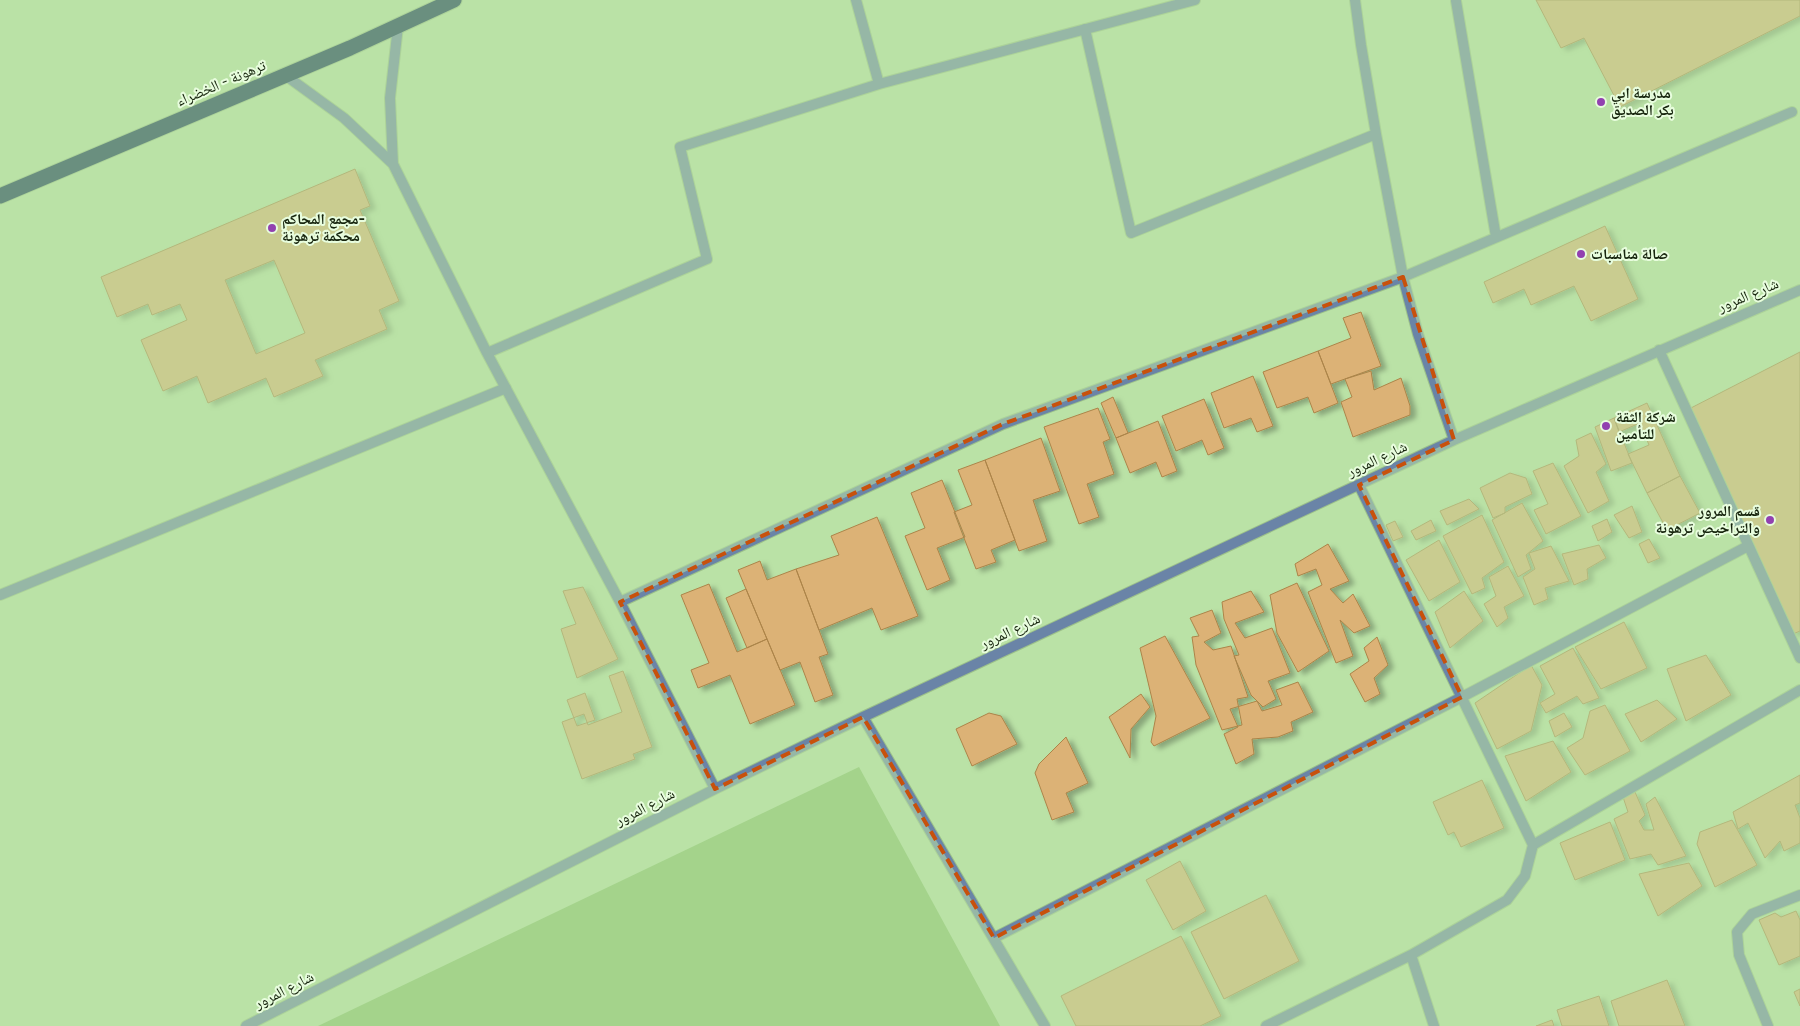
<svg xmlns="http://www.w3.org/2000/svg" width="1800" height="1026" font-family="'Fira Sans','Noto Naskh Arabic',sans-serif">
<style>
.green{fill:#89c16b}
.building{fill:#dcb276;stroke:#ac8449;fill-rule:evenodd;filter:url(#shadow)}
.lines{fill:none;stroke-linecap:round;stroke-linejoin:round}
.lane-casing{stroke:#9cc08a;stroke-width:12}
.street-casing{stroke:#9cc08a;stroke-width:12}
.highway-casing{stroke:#9cc08a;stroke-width:17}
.lane{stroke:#6a84a7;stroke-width:10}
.street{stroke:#6a84a7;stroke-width:10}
.highway{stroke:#092a51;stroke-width:15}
.marked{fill:none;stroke:#c8510c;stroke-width:4;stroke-dasharray:10 6;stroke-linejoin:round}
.poi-dot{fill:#9241b0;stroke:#e8fdde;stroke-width:2}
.labels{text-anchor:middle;stroke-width:4;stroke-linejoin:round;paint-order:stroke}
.street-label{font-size:15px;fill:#16240d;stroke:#e8fdde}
.poi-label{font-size:15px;font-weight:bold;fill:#16240d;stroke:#e8fdde;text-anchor:start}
</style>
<defs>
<filter id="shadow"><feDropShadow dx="5.5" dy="3" stdDeviation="2.5" flood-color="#0004"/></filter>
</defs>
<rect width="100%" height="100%" fill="#bae2a6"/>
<!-- green -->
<path class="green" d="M859,767L1000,1026H318Z"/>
<!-- building -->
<path class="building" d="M1536,0H1800V16L1620,107L1584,38L1561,48Z
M355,169L370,206L360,210L399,301L379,310L387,329L315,360L323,376L274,397L266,378L208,403L197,376L163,391L141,340L187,320L180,304L152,315L148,304L117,317L101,277ZM274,260L305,333L256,354L225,280Z
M1605,226L1638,299L1591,321L1574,286L1531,305L1524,289L1493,303L1484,282Z
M1361,312L1381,366L1331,384L1318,351L1351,338L1343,318Z
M1318,351L1338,403L1314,413L1308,397L1277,408L1263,372Z
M1800,352V631L1793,634L1687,410Z
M1371,371L1374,390L1401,378L1410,406V415L1353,437L1341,402L1352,397L1345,379Z
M1253,376L1273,426L1257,432L1251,418L1224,428L1211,393Z
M1113,397L1128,433L1116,438L1101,403Z
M1204,399L1224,448L1208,455L1202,440L1176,451L1162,416Z
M1647,403L1680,476L1647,493L1628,454L1649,445L1640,423L1619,432L1614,418Z
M1098,408L1110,439L1103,442L1114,474L1087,484L1099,517L1079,524L1044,427Z
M1614,418L1632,463L1611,471L1595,427Z
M1158,421L1177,471L1162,477L1156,462L1130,473L1116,438Z
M1591,433L1606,464L1596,472L1609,501L1588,513L1564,466L1579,456L1576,440Z
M1041,438L1060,491L1033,500L1047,541L1019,551L985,460Z
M985,460L1015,540L991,550L996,562L976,569L954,512L972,505L958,470Z
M1553,463L1581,516L1546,534L1534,510L1548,504L1533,471Z
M1510,473L1526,478L1532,494L1505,507V513L1493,518L1480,488Z
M1680,476L1700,513L1667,530L1647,493Z
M942,480L965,537L937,548L950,580L927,590L905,536L925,528L911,493Z
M1469,499L1479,509L1447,525L1440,511Z
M1522,503L1543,541L1526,555L1531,569L1518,577L1492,520Z
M1632,506L1642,532L1629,538L1614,515Z
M1482,515L1504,562L1482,578L1485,588L1472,594L1443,536Z
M877,517L918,616L881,630L872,608L819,630L796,569L839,555L831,536Z
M1607,519L1612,532L1598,541L1592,526Z
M1431,520L1436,531L1416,540L1411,531Z
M1395,521L1403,537L1393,541L1386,525Z
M1649,539L1660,558L1648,563L1639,544Z
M1439,540L1460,582L1429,601L1406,560Z
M1328,544L1349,581L1330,589L1343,603L1353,594L1370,626L1354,633L1340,620L1353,656L1336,663L1308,592L1322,585L1316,569L1298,576L1295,564Z
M1599,545L1606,558L1587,569L1588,579L1574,585L1562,554Z
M1551,546L1569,581L1545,588L1548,599L1534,605L1523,577L1535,569L1529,553Z
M760,561L767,580L796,569L828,654L819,657L833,695L815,702L800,662L780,670L738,570Z
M1508,566L1524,596L1504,607L1508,618L1497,627L1484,604L1496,596L1489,577Z
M1297,583L1329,651L1298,672L1277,633L1270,595Z
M709,584L737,652L767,639L795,705L750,724L730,675L698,688L691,670L709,663L681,595Z
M583,587L618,659L577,678L561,629L576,624L563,591Z
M746,589L767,639L747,648L726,598Z
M1251,591L1264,612L1235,623L1245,638L1272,628L1290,673L1268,681L1276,699L1263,707L1251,695L1234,656L1239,655L1224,619L1222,602Z
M1464,591L1483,621L1450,648L1435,612Z
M1212,610L1221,633L1204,642L1213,650L1231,646L1248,697L1237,699L1242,725L1222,730L1196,665L1192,637L1199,636L1190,618Z
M1624,622L1647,668L1601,689L1575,647Z
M1165,636L1210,718L1154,746L1151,742L1156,716L1140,648Z
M1377,637L1388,665L1374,678L1380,694L1365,702L1350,674L1369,661L1364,648Z
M1573,648L1599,698L1583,704L1577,696L1546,713L1540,703L1555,694L1540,666Z
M1706,655L1731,695L1686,721L1667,669Z
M1531,665L1542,685L1531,731L1497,749L1475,703Z
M623,671L652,747L633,754L635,759L582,779L562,722L584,714L588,725L622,712L609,676Z
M1298,682L1313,712L1291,722L1293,731L1278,737L1252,739L1254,754L1236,764L1224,734L1238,727L1230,709L1257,701L1262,711L1282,705L1276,690Z
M585,693L595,720L577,726L567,700Z
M1141,694L1150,707L1131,729L1130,758L1109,717Z
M1657,700L1677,719L1641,742L1625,714Z
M1605,705L1630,751L1585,775L1567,748L1583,738L1590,711Z
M989,713L1001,716L1017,744L972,766L956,729Z
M1564,713L1572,727L1555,737L1549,721Z
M1066,737L1088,783L1066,793L1074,812L1052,820L1035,773L1039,764Z
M1553,741L1571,772L1526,801L1505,756Z
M1800,775V803L1795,805L1800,818V843L1784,851L1780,841L1765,858L1748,823L1738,829L1733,812Z
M1482,780L1504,828L1461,847L1454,832L1448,835L1433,802Z
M1635,792L1645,815L1639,821L1644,830H1654L1646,804L1655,797L1686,856L1658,865L1651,854L1630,859L1614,819L1628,812L1623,797Z
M1732,820L1757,865L1715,887L1697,844L1700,832Z
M1610,822L1625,860L1575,880L1560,843Z
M1180,861L1206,911L1173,930L1146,880Z
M1689,863L1702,886L1658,916L1639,874Z
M1266,895L1299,961L1224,999L1191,932Z
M1796,911L1800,920V956L1779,965L1759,920L1775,913L1781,917Z
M1181,936L1221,1016L1200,1026H1076L1061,996Z
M1667,980L1685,1026H1619L1611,1001Z
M1800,989V1006L1794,992Z
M1599,996L1609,1026H1562L1557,1010Z
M1552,1020L1554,1026H1536Z"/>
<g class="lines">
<defs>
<path id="lane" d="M1456,1L1496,237
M1403,277L1792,112"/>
<path id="street" d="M856,0L879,84
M1355,0L1361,45L1376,134L1403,277L1418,334L1454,440
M1085,29L1131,233L1376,134
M285,75L344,118L393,164L487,353L620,602L715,789
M393,164L390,98L398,26
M1659,350L1800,658
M487,353L707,259L680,147L879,84L1195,0
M0,595L506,388
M620,602L1003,424L1403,277
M863,717L1045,1026
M1533,845L1800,690
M994,938L1462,697L1748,546
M1411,955L1434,1026
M246,1026L715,789L863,717L1454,440L1800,290
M1266,1026L1411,955L1507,900L1525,876L1533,845L1359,485
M1768,1026L1739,955L1737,932L1752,914L1800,895"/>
<path id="highway" d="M0,196L350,48L454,0"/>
</defs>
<!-- lane casing -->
<use href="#lane" class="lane-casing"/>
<!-- street casing -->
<use href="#street" class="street-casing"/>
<!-- highway casing -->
<use href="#highway" class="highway-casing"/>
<!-- lane -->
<use href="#lane" class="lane"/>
<!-- street -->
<use href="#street" class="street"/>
<!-- highway -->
<use href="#highway" class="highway"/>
</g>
<!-- marked area -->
<path d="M0 0H1800V1026H0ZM1403,277L1454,440L1359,485L1462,697L994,938L863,717L715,789L620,602L1003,424Z" fill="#bae2a6" fill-opacity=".55" fill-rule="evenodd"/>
<path class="marked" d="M1403,277L1454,440L1359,485L1462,697L994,938L863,717L715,789L620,602L1003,424Z"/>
<!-- markers -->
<g class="poi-dot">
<circle cx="1601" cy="102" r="5"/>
<circle cx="272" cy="228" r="5"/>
<circle cx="1581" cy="254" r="5"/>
<circle cx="1606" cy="426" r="5"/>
<circle cx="1770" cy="520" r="5"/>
</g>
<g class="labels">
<!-- street labels -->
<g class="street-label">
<text transform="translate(221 83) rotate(-23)" y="5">ترهونة - الخضراء</text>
<text transform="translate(1748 295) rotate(-23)" y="5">شارع المرور</text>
<text transform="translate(1377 459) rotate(-25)" y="5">شارع المرور</text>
<text transform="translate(1010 631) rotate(-25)" y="5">شارع المرور</text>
<text transform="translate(645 807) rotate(-27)" y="5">شارع المرور</text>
<text transform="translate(284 990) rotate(-27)" y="5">شارع المرور</text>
</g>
<!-- poi labels -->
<g class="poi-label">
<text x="1611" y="98">مدرسة ابي<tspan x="1611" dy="17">بكر الصديق</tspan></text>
<text x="282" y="224">مجمع المحاكم-<tspan x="282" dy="17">محكمة ترهونة</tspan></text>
<text x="1591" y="259">صالة مناسبات</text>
<text x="1616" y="422">شركة الثقة<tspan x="1616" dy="17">للتأمين</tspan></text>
<text x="1760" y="516" text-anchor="end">قسم المرور<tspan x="1760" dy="17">والتراخيص ترهونة</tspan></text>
</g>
</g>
</svg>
